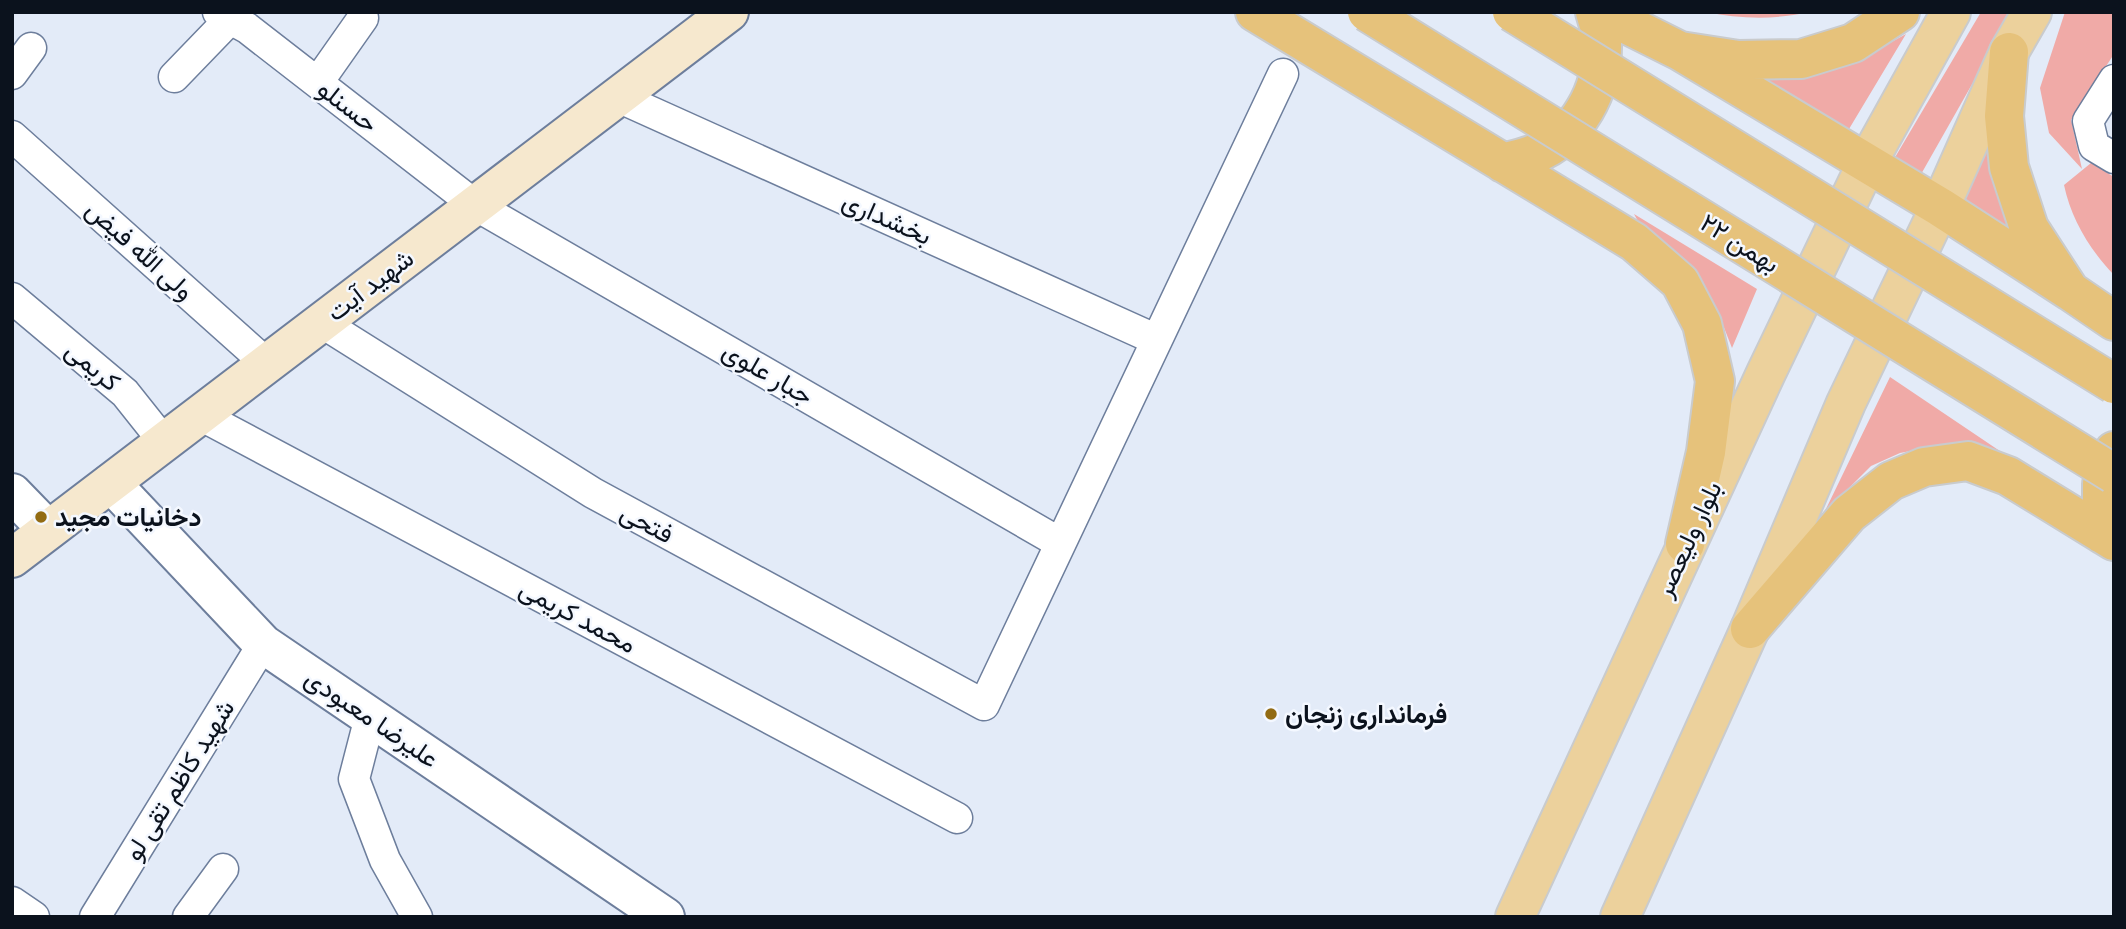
<svg xmlns="http://www.w3.org/2000/svg" width="2126" height="929" font-family="Cabin,Vazirmatn,sans-serif">
<style>
.green{fill:#f0aaa7}
.lines{fill:none;stroke-linecap:round;stroke-linejoin:round}
.minor-casing{stroke:#6d7e9c;stroke-width:33}
.tertiary-casing{stroke:#6d7e9c;stroke-width:42}
.secondary-casing{stroke:#6d7e9c;stroke-width:42}
.primary-casing{stroke:#c9cbcd;stroke-width:42}
.trunk-casing{stroke:#c9cbcd;stroke-width:42}
.minor{stroke:#fff;stroke-width:30}
.tertiary{stroke:#fff;stroke-width:38}
.secondary{stroke:#f6e8ce;stroke-width:38}
.primary{stroke:#ecd19c;stroke-width:38}
.trunk{stroke:#e6c27b;stroke-width:38}
.trunk-bridge-casing{stroke:#c9cbcd;stroke-width:42;stroke-linecap:butt}
.trunk-bridge{stroke:#e6c27b;stroke-width:38}
.poi-dot{fill:#926b13;stroke:#f4f8ff;stroke-width:2.5}
.labels{text-anchor:middle;stroke-width:5;stroke-linejoin:round;paint-order:stroke}
.street-label{font-size:26px;fill:#0b121d;stroke:#f4f8ff}
.poi-label{font-size:26px;font-weight:bold;fill:#0b121d;stroke:#f4f8ff;text-anchor:start}
</style>
<rect width="100%" height="100%" fill="#e3ebf8"/>
<!-- green -->
<path class="green" d="M1707,12H1808C1776,20 1739,19 1707,12Z
M1981,12H2013L1920,176L1894,159Z
M2065,12H2114V54L2071,120L2082,169L2049,133L2040,88Z
M1906,34L1843,139L1709,62L1868,55Z
M1982,120L1992,172L2039,259L1941,198Z
M2091,163L2114,177V275C2090,250 2071,219 2064,185Z
M1634,214L1757,289L1732,348L1721,320L1708,297L1645,234Z
M1890,377L2077,503L1926,448L1900,453L1871,466L1824,513Z"/>
<g class="lines">
<defs>
<path id="minor" d="M218,12L247,28L475,205L1060,543
M12,74L31,48
M174,77L230,19
M2114,80L2088,121L2094,146L2114,158
M318,82L363,18
M618,97L1157,340
M12,136L267,364
M12,298L125,393L164,442
M321,322L593,493L984,705L1283,74
M200,415L957,818
M370,717L354,779L385,860L417,917
M12,902L34,917
M95,917L263,644
M188,917L223,869"/>
<path id="tertiary" d="M111,483L263,644L665,917
M12,493L48,530"/>
<path id="secondary" d="M12,558L729,12"/>
<path id="primary" d="M1515,917L1766,373L1867,163L1951,12
M1620,917L1750,629L1846,403L1940,207L2009,52L2032,12"/>
<path id="trunk" d="M1255,12L1634,242L1680,282L1702,324L1715,381L1706,452L1685,544
M1602,12L1680,51L1738,60L1801,59L1853,43L1900,12
M1680,51L1940,207L2070,291
M2009,52L2004,116L2009,167L2029,228L2070,291L2114,321
M1503,163C1513,160 1524,158 1534,154C1578,137 1603,89 1602,44C1602,34 1598,22 1595,12
M2102,534V484L2114,451
M1750,629L1849,514L1891,481L1924,467L1968,461L2008,476L2114,541"/>
</defs>
<!-- minor casing -->
<use href="#minor" class="minor-casing"/>
<!-- tertiary casing -->
<use href="#tertiary" class="tertiary-casing"/>
<!-- secondary casing -->
<use href="#secondary" class="secondary-casing"/>
<!-- primary casing -->
<use href="#primary" class="primary-casing"/>
<!-- trunk casing -->
<use href="#trunk" class="trunk-casing"/>
<!-- minor -->
<use href="#minor" class="minor"/>
<!-- tertiary -->
<use href="#tertiary" class="tertiary"/>
<!-- secondary -->
<use href="#secondary" class="secondary"/>
<!-- primary -->
<use href="#primary" class="primary"/>
<!-- trunk -->
<use href="#trunk" class="trunk"/>
<defs>
<path id="trunk-bridge" d="M1367,12L2114,474
M1512,12L2114,384"/>
</defs>
<!-- trunk-bridge casing -->
<use href="#trunk-bridge" class="trunk-bridge-casing"/>
<!-- trunk-bridge -->
<use href="#trunk-bridge" class="trunk-bridge"/>
</g>
<!-- markers -->
<g class="poi-dot">
<circle cx="41" cy="517" r="7"/>
<circle cx="1271" cy="714" r="7"/>
</g>
<g class="labels">
<!-- street labels -->
<g class="street-label">
<text transform="translate(348 106) rotate(38)" y="9">حسنلو</text>
<text transform="translate(887 218) rotate(24)" y="9">بخشداری</text>
<text transform="translate(1740 243) rotate(32)" y="9">۲۲ بهمن</text>
<text transform="translate(140 250) rotate(42)" y="9">ولی الله فیض</text>
<text transform="translate(370 285) rotate(-37)" y="9">شهید آیت</text>
<text transform="translate(93 366) rotate(40)" y="9">کریمی</text>
<text transform="translate(768 373) rotate(30)" y="9">جبار علوی</text>
<text transform="translate(647 523) rotate(28)" y="9">فتحی</text>
<text transform="translate(1688 539) rotate(-65)" y="9">بلوار ولیعصر</text>
<text transform="translate(578 616) rotate(28)" y="9">محمد کریمی</text>
<text transform="translate(372 718) rotate(34)" y="9">علیرضا معبودی</text>
<text transform="translate(179 780) rotate(-58)" y="9">شهید کاظم تقی لو</text>
</g>
<!-- poi labels -->
<g class="poi-label">
<text x="55" y="526">دخانیات مجید</text>
<text x="1285" y="723">فرمانداری زنجان</text>
</g>
</g>
<!-- border -->
<rect width="2126" height="929" fill="none" stroke="#0b121d" stroke-width="28"/>
</svg>
